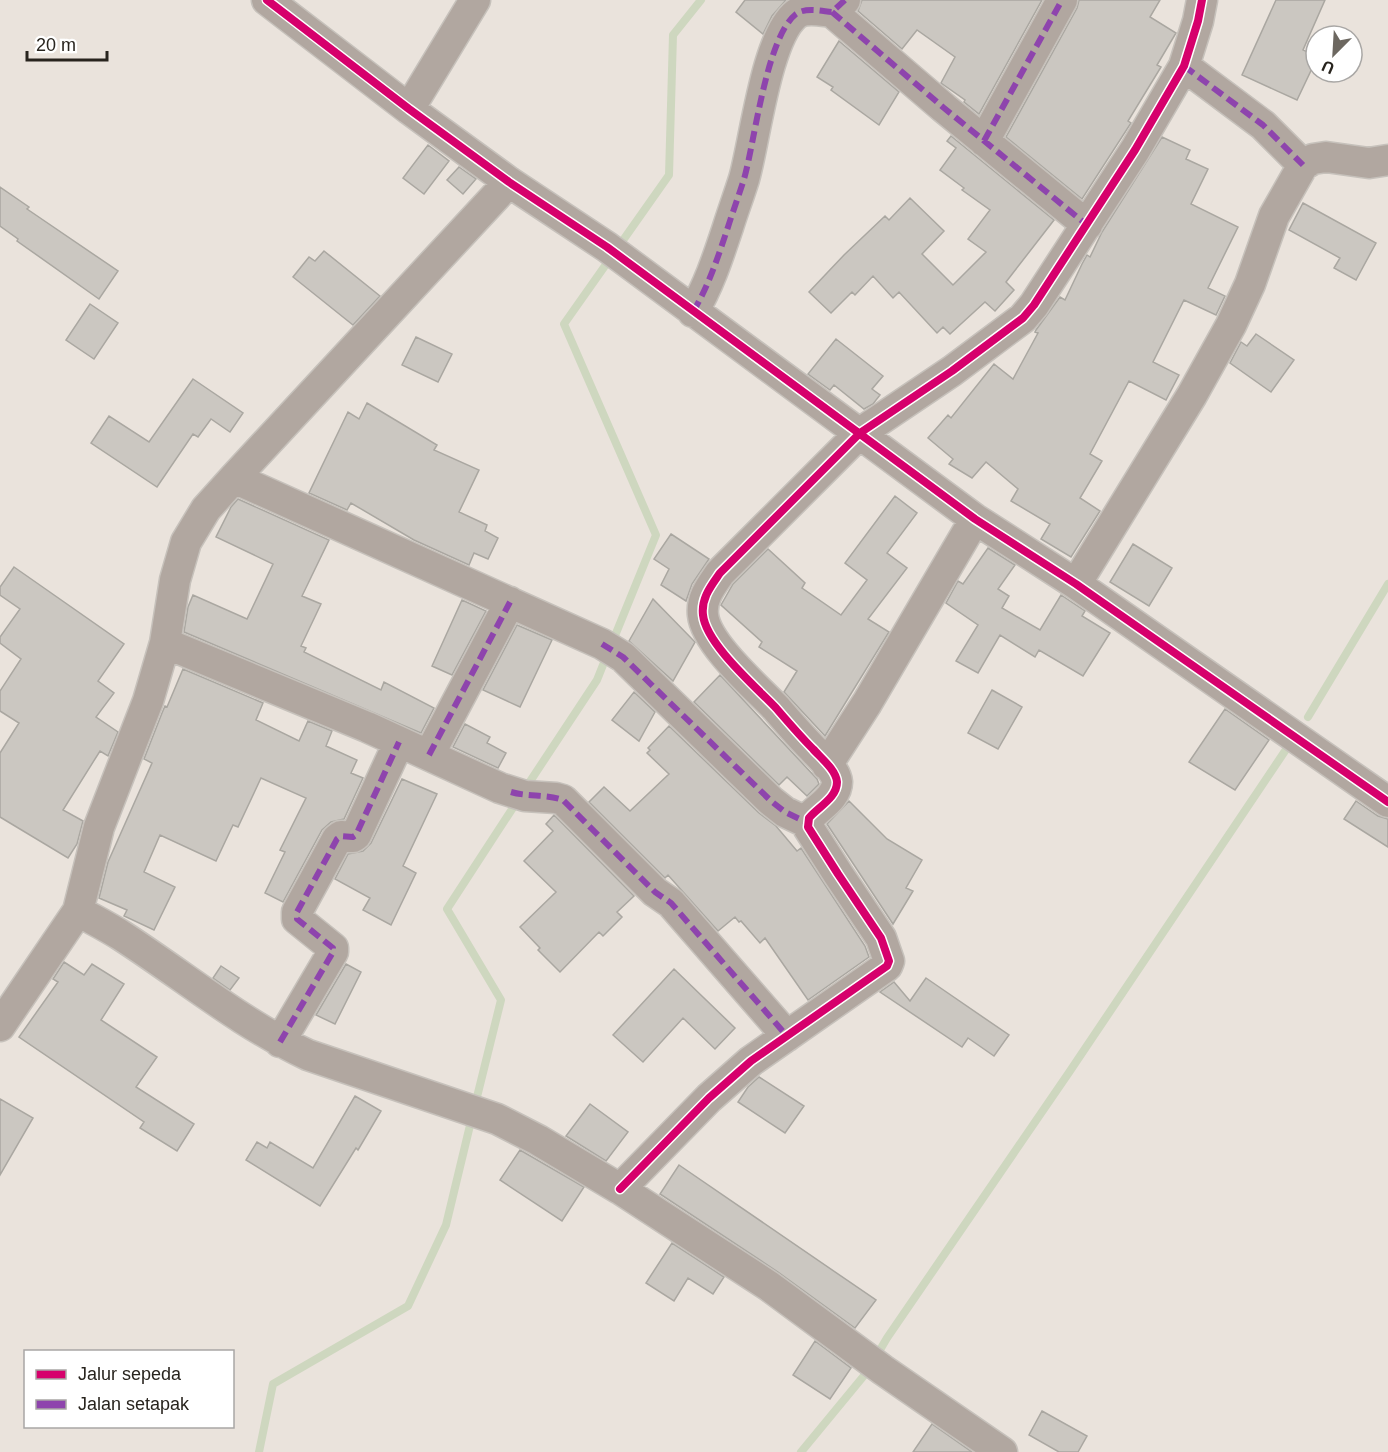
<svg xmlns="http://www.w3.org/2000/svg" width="1388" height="1452" font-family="Arial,sans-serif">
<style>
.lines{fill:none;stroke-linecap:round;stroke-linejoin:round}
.stream{stroke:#ced7bf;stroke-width:8}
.building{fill:#cbc7c1;stroke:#aaa7a1;stroke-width:1.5}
.minor-casing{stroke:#c6c1bb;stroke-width:33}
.minor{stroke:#b1a7a0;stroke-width:30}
.quiet{stroke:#8e44ad;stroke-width:6;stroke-dasharray:12 6;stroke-linecap:butt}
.cycleway-casing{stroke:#fff;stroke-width:11}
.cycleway{stroke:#d6006c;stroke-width:8}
</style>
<rect width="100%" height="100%" fill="#eae3dc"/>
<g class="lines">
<!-- stream -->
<path class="stream" d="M612,643L656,535L564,324L669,175L673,35L701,0
M1308,717L1388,584
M525,789L597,680L607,655
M475,1105L501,1000L447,909L518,800
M259,1452L273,1384L408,1306L446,1225L472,1117
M801,1452L867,1372L887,1338L1070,1071L1285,751"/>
</g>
<!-- building -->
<path class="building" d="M745,0H786L772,16L763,34L736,12Z
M862,0H1042L979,114L964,102L965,100L941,83L955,57L917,30L902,49L858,11Z
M1079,0H1160L1150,17L1176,33L1157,65L1161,67L1128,121L1131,123L1082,199L1006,137L1077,8Z
M1276,0H1325L1303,50L1316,56V60L1297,100L1242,75Z
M839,41L899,92L879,125L831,90L833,87L817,77Z
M951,136L1054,220L1006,282L1014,290L995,311L985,302L950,334L943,327L937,333L899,292L893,298L873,276L855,295L852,292L831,313L809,292L844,255L885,216L889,220L910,198L944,231L922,254L953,285L986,252L968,239L990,210L962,190L964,188L940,170L956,148L947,141Z
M1162,137L1190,150L1186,159L1208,169L1191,204L1238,227L1208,288L1225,296L1216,315L1184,300L1153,362L1179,375L1166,400L1129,381L1090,454L1102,461L1080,498L1100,511L1071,557L1041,539L1050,524L1011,501L1018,489L986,462L972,478L949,464L953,459L928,438L948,415L951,418L994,364L1013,379L1038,333L1035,332L1036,330L1060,297L1065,300L1082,264L1087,255L1090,257L1102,232Z
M428,145L449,161L424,194L403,178Z
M459,167L476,179L463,194L447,180Z
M0,187L29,207L27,209L118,271L99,299L17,241L18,239L0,226Z
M1303,203L1376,243L1356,280L1334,268L1340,258L1289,230Z
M324,251L380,296L353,325L293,277L309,257L315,261Z
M90,304L118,323L94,359L66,340Z
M1256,334L1294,360L1271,392L1230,363L1241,342L1247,346Z
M416,337L452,354L438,382L402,365Z
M836,339L883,376L872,389L880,395L873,404L864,409L834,385L830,390L808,374Z
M193,379L243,413L230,432L211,419L198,437L193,434L157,487L91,443L109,416L149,442Z
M367,403L437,445L434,450L479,470L459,512L487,525L485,531L498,538L488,559L474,553L469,565L414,540L351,503L347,510L309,493L348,412L359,419Z
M895,496L917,513L887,553L907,568L868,619L889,632L825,736L784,692L797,671L759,647L762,642L721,605L733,584L768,549L805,583L802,588L841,615L867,580L845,563Z
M238,499L329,540L302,596L321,604L301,646L306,648L304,652L381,690L384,682L434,708L421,733L184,632L188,607L193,595L247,619L273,564L216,537L231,507Z
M671,534L709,559L692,584L686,601L661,585L669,569L654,559Z
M1133,544L1172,568L1149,606L1110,582Z
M988,548L1015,565L998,589L1009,596L1002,608L1040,630L1061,595L1085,611L1082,616L1110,633L1083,676L1039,650L1035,657L1000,635L978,673L956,661L978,625L946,603L958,581L963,584Z
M14,567L124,644L98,681L114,693L96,717L118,732L108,756L100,751L63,810L83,821L77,844L68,858L0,817V753L19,723L0,711V691L21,659L0,643V637L20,609L0,595V587Z
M653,599L695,642L673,681L629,641Z
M462,600L486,611L452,675L432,666Z
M517,625L552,640L520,707L483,690Z
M183,669L263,703L256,720L299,741L308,721L332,731L326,746L357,760L351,773L363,778L344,819L331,822L322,830L283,902L265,893L285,852L280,850L306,798L261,778L238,827L233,825L216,861L160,835L144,872L175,887L154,930L124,916L127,910L99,898L108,862L152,763L144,759L162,713L165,706L167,707Z
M720,675L817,779L819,784L807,796L787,777L779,785L694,702Z
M992,690L1022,707L998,749L968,733Z
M634,692L655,712L639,741L612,720Z
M1225,709L1269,740L1235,790L1189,762Z
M465,724L490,737L487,743L506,753L498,768L453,747Z
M669,726L759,813L776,826L797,851L801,848L865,946L869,957L808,1000L765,938L760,943L741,921L739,922L735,917L718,931L668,875L665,878L589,802L604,787L630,811L669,774L647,753L650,750L648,748Z
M402,779L437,794L403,866L416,873L391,925L363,910L370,898L335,879L348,854L363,851L371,843Z
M849,801L887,839L922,860L906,888L913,891L893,924L827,824Z
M1356,801L1378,816L1388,819V847L1344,819Z
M554,815L634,896L617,912L622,917L603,936L599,932L560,972L538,950L540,948L520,927L556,892L524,861L553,831L546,824Z
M64,962L84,975L92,964L124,984L101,1020L157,1057L136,1087L194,1124L177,1151L140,1128L144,1122L19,1037L58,982L53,979Z
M346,964L361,972L335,1024L316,1015Z
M221,966L239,978L230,990L213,978Z
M674,969L735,1028L715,1049L683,1018L643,1062L613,1035Z
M926,978L1009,1035L994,1056L968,1038L962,1047L880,992L894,982L910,1001Z
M759,1077L804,1106L785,1133L738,1102L748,1087Z
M355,1096L381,1111L358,1150L356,1148L320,1206L246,1160L257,1142L267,1148L270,1142L313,1168Z
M0,1099L33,1118L0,1175Z
M590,1104L628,1132L606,1161L566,1136Z
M520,1150L584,1187L562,1221L500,1180Z
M679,1165L876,1300L855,1328L778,1272L660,1194Z
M672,1243L724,1277L713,1294L688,1278L674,1301L646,1283Z
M815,1341L851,1368L830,1399L793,1375Z
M1042,1411L1087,1436L1078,1452H1059L1029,1435Z
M932,1424L972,1452H913Z"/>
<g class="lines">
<defs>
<path id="minor" d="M267,0L409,109L509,182L607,247L975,519L1076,584L1388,802
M832,12L944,108L1087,225
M1184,66L1263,125L1303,165
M409,109L475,0
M984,141L1062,0
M693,312C709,285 718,257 728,227C733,211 739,195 744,179C755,141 766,38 796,14C806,7 821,11 832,12L845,0
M234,478L602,644L623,657L771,801L785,812L808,823
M1076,584L1192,395L1231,325L1250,284L1274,216L1303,165L1313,159L1326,157L1369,163L1388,160
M165,643L367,727L500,788L525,796L556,798L563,800L655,892L671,903L787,1036
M429,755L510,602
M827,765L867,703L975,519
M78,911C92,919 108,927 122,936C184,976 240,1023 308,1055L497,1119L538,1140L620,1189L769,1286L883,1370L1002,1452
M0,1026L78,911L99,827L148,701L165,643L175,580L186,542L206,509L234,478L509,182
M280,1042L333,952V948L297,919V912L337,839L341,836L353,837L356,835L399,742
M620,1189L709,1098L751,1061L887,966L889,961L881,938L838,874L808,827L809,818C818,807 837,798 837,782C836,770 821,758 813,749C800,736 788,722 776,708C756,687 706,644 703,615C701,598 711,586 720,573L860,433L952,371L1023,318L1034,305L1135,150L1184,66L1198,21L1202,0"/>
</defs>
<!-- minor casing -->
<use href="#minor" class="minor-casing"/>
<!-- minor -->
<use href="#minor" class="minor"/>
<!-- quiet -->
<path class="quiet" d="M832,12L944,108L1087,225
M1184,66L1263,125L1303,165
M984,141L1062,0
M693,312C709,285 718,257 728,227C733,211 739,195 744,179C755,141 766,38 796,14C806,7 821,11 832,12L845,0
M602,644L623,657L771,801L785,812L808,823
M429,755L510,602
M511,792C528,797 547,794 563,800L655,892L671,903L787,1036
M280,1042L333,952V948L297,919V912L337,839L341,836L353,837L356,835L399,742"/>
<defs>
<path id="cycleway" d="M267,0L409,109L509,182L607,247L975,519L1076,584L1388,802
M620,1189L709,1098L751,1061L887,966L889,961L881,938L838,874L808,827L809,818C818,807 837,798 837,782C836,770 821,758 813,749C800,736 788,722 776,708C756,687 706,644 703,615C701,598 711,586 720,573L860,433L952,371L1023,318L1034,305L1135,150L1184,66L1198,21L1202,0"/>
</defs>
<!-- cycleway casing -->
<use href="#cycleway" class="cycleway-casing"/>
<!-- cycleway -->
<use href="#cycleway" class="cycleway"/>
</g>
<!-- legend -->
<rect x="24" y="1350" width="210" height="78" fill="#ffffff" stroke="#a9a7a5" stroke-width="1.5"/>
<rect x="36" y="1370" width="30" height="9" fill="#d6006c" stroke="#a9a7a5" stroke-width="1.5"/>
<text x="78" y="1380" font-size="18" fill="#28241e">Jalur sepeda</text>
<rect x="36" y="1400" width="30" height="9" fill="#8e44ad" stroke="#a9a7a5" stroke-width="1.5"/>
<text x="78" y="1410" font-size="18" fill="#28241e">Jalan setapak</text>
<!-- north arrow -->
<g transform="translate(1334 54) rotate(204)"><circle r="28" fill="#ffffff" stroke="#a9a7a5" stroke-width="1.5"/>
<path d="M0-4.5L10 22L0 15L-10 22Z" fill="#6c6760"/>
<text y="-9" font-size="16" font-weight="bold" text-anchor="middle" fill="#28241e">U</text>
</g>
<!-- scale -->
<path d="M27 51v9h80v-9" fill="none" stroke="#28241e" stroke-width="3"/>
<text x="36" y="51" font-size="18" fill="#28241e" stroke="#ffffff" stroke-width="4.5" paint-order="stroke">20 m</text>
</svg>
